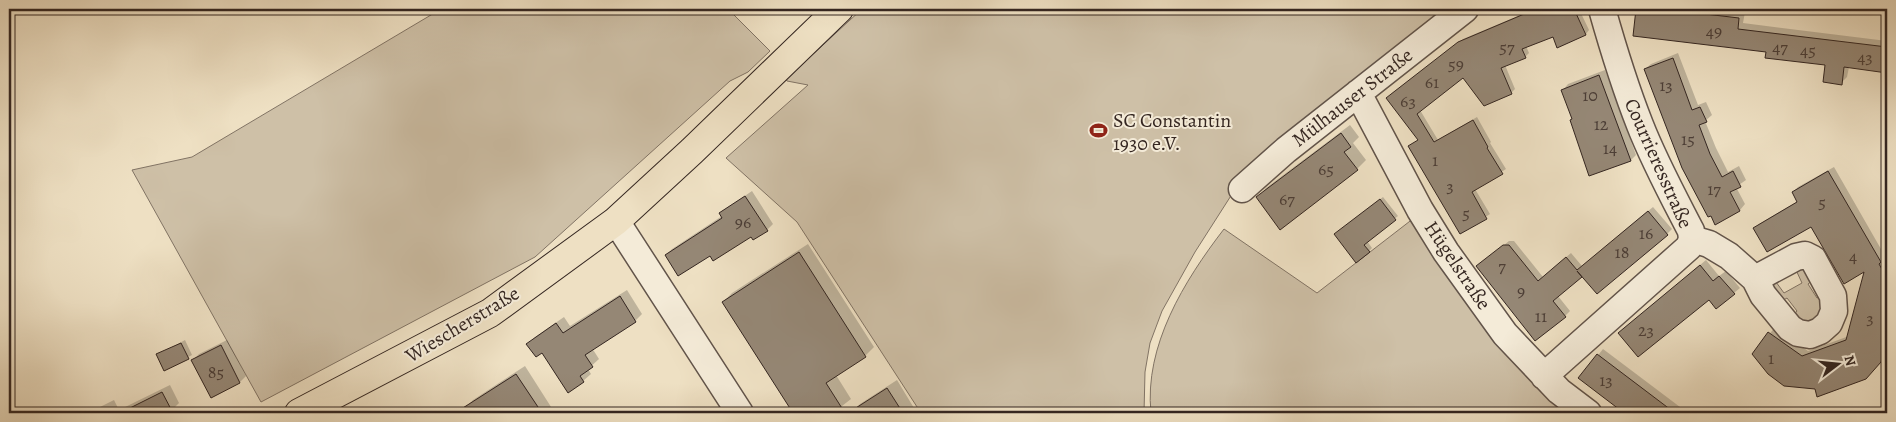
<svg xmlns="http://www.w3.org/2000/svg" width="1896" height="422" font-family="Alegreya,serif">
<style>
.green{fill:#cec0a7;stroke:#817364}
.shadow{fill:#0003}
.building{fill:#958775;stroke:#342621}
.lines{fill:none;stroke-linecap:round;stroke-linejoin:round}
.minor-casing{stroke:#62544a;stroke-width:29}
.major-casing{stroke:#342621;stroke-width:30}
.minor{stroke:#f4ebd8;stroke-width:26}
.major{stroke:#eee0c3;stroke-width:28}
.labels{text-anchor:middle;stroke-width:4;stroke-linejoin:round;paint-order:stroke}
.number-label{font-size:18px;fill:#4c3e36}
.street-label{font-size:20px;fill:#342621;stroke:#f4ebd8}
.poi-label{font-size:20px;fill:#342621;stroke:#f4ebd8;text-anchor:start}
</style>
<rect width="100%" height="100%" fill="#eee0c3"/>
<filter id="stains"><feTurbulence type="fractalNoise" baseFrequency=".004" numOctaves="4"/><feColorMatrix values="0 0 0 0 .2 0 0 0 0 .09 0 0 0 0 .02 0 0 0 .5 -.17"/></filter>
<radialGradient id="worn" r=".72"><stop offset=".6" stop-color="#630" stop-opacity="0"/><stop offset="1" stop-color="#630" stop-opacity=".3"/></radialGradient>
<!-- green -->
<path class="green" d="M441,9H728L770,51L748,72L730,81L535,257L261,402L132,170L192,157Z
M862,9H1456L1234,191L1195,252L1162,311L1150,343L1145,372L1144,413H921L797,222L726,158L808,85L787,81L786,79Z
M1414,218L1577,413H1151C1144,346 1184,281 1224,229L1317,293Z
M1802,267L1814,279L1808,284L1817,298L1822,296V315L1810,323L1792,317L1797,311L1787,298L1780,302L1771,285L1776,282L1784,293L1802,283L1796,270Z"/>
<!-- shadow -->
<path class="shadow" d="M1534,9H1579L1589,30L1586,34L1554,35L1526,46L1529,53L1525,57L1505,65L1515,89L1511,93L1463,76L1420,110L1438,140L1477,117L1491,142L1490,143L1506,169L1475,189L1490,214L1461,233L1419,139L1391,94L1463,39Z
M1637,9H1715L1745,12L1743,23L1887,41V71L1849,67L1847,77L1841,83L1826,64L1767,51L1634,35Z
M1678,53L1698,105L1706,102L1712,115L1705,121L1716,148L1728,172L1739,166L1746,180L1736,187L1745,204L1740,210L1716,223L1645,69L1651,64Z
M1605,70L1636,155L1631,160L1573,119L1563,90L1568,84Z
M1350,125L1359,137L1353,143L1366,160L1357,169L1258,197L1266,188Z
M1834,167L1885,256L1883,258L1887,265V279L1861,290L1866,270L1812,225L1755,228L1759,224L1798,201L1793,192L1798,187Z
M752,191L773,224L767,230L751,235L710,254L666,255L672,249L722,216L720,214L727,208Z
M1383,197L1398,216L1367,241L1372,248L1369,251L1339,231Z
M1653,207L1672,229L1667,234L1582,275L1558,296L1570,311L1565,316L1483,262L1509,241H1514L1543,277L1571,253L1582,266Z
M808,244L874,347L865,356L836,375L851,399L833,413H795L723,302L732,293Z
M1706,260L1719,276L1726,271L1740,288L1734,293L1709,298L1626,327Z
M1865,289L1887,295V351L1886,355L1872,372L1816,388L1754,354L1775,327L1808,351L1849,336Z
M627,290L642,314L635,321L592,348L599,359L588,369L591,374L583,381L568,391L542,351L528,344L535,337L564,317L570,326Z
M185,340L192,355L165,369L158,355Z
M227,340L246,376L240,382L211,397L192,361L199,354Z
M1603,349L1688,413H1626L1580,378Z
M525,366L553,410L549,413H467L464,409L473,400Z
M897,380L917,413H851L860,404Z
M170,385L179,403L175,407L177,413H88L114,400L119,410Z"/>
<!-- building -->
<path class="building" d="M1536,9H1574L1586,35L1557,48L1553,37L1522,49L1526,58L1501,68L1512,94L1484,106L1463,78L1417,114L1434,142L1473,120L1488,147L1487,148L1503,174L1472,192L1487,219L1460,234L1408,146L1418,140L1386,98L1458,42Z
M1636,9H1663L1739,18L1738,29L1887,47V73L1844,67L1842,85L1823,82L1825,65L1765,58L1766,52L1633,36Z
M1673,58L1692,110L1700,107L1707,122L1699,125L1710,154L1722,177L1733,171L1741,187L1730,192L1740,211L1715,225L1711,216L1708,217L1682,168L1644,69Z
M1599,75L1631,161L1589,176L1570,120L1572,119L1561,90Z
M1341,133L1351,147L1344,152L1358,170L1280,230L1256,197Z
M1828,171L1881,262L1879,264L1887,278V336L1881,362L1866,379L1817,397L1815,389L1784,386L1768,374L1752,354L1768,332L1802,356L1846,340L1864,272L1844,284L1811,227L1767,252L1753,228L1797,202L1792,192Z
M745,196L768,231L753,240L751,237L713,261L710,256L678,276L665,255L722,218L719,213Z
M1380,199L1396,220L1364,245L1370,252L1356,263L1334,234Z
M1648,211L1668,235L1597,294L1577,271L1582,277L1553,301L1566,317L1535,341L1476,266L1503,245H1509L1538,281L1566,257L1577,270Z
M799,252L866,357L826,383L845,413H793L722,302Z
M1700,265L1713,281L1719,276L1735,294L1716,309L1709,300L1638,357L1618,333Z
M620,296L636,322L585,355L593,367L580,376L584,382L568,393L542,353L536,357L526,344L556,323L563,333Z
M181,343L189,359L164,371L156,354Z
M221,345L240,383L211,398L191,360Z
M1597,354L1675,413H1624L1578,378Z
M516,374L542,413H455Z
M887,388L903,413H848Z
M162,392L173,413H120Z"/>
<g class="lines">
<defs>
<path id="minor" d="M1358,93L1420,210L1446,252L1505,334L1559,391L1588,413
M1242,189L1286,150L1465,9
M616,221L740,413
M1692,239L1709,244L1729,256L1755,279L1763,295L1790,328L1798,333L1810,335L1820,331L1829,323L1834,311L1833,296L1813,259L1805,255L1796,257L1755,279
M1544,376L1689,247L1692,239L1691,231C1673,196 1654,161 1640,125C1625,87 1613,48 1602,9"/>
<path id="major" d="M299,413L490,313L616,221L692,151L839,9"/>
</defs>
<!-- minor casing -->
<use href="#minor" class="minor-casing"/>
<!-- major casing -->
<use href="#major" class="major-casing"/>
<!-- minor -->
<use href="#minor" class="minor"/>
<!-- major -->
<use href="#major" class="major"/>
</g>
<!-- icons -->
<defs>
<symbol id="stadium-bare" viewBox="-9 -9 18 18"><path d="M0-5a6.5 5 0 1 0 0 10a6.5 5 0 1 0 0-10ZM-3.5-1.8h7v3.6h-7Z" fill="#8f2418" stroke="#f4ebd8" stroke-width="2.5" paint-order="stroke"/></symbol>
</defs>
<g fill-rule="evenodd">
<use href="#stadium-bare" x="1086" y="118" width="25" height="25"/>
</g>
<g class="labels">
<!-- number labels -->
<g class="number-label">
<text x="1714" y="37">49</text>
<text x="1507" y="53">57</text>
<text x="1780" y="53">47</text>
<text x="1808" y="56">45</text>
<text x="1865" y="63">43</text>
<text x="1456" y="70">59</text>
<text x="1432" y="88">61</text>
<text x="1666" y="91">13</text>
<text x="1590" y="101">10</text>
<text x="1408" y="107">63</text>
<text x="1601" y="130">12</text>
<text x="1688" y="145">15</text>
<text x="1610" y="154">14</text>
<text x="1435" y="166">1</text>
<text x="1326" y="175">65</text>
<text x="1450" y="192">3</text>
<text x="1714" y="195">17</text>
<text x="1287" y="205">67</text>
<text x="1822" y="208">5</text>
<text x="1466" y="219">5</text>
<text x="743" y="228">96</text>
<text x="1646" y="239">16</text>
<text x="1622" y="258">18</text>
<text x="1853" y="262">4</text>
<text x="1502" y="272">7</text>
<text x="1521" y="297">9</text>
<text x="1541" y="322">11</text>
<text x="1870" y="324">3</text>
<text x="1646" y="336">23</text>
<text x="1771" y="364">1</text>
<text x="216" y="378">85</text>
<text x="1606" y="386">13</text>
</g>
<!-- street labels -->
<g class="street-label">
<text transform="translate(1352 97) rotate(-38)" y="7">Mülhauser Straße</text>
<text transform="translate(1659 163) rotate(66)" y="7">Courrieresstraße</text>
<text transform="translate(1458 265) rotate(56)" y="7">Hügelstraße</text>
<text transform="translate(462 324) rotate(-31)" y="7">Wiescherstraße</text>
</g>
<!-- poi labels -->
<g class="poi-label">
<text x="1113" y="127">SC Constantin<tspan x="1113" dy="23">1930 e.V.</tspan></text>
</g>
</g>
<!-- margin -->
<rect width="1896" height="422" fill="none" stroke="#eee0c3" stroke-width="30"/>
<rect x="10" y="10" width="1876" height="402" fill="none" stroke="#342621" stroke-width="2.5"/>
<rect x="15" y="15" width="1866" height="392" fill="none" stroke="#342621"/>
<!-- north arrow -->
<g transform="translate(1838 364) rotate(74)" stroke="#f4ebd8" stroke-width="4" paint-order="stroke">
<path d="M0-4L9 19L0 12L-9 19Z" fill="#342621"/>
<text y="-8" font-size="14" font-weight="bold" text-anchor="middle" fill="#342621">N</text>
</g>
<rect width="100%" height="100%" filter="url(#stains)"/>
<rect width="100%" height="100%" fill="url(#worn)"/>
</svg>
